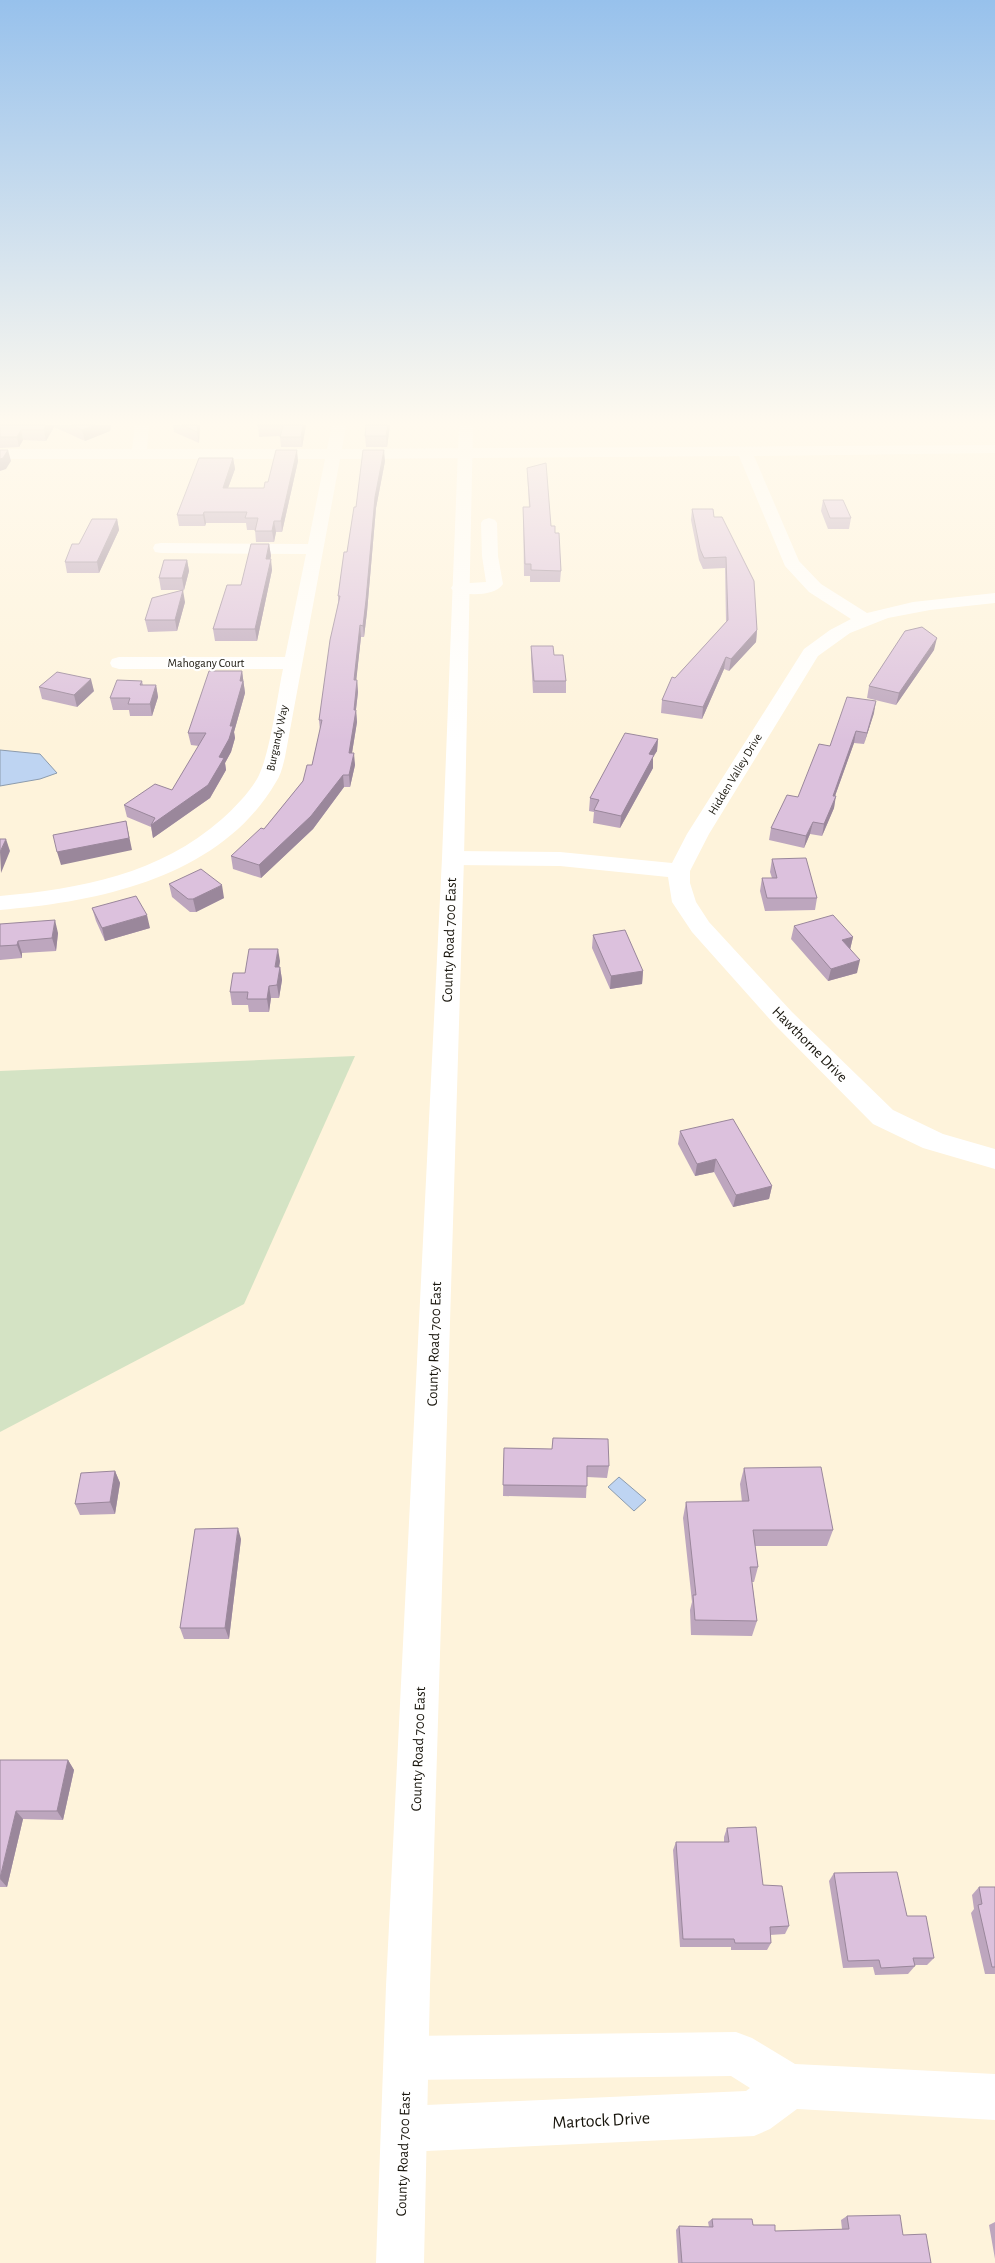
<svg xmlns="http://www.w3.org/2000/svg" width="995" height="2263" font-family="'Alegreya Sans',sans-serif">
<style>
.green{fill:#d4e3c4}
.water{fill:#bed4f2;stroke:#8c9bad}
.lines{fill:none;stroke-linecap:round;stroke-linejoin:round}
.minor{fill:#fff;fill-rule:evenodd}
.major{fill:#fff;fill-rule:evenodd}
.wall{fill:#bda6be}
.shaded-wall{fill:#9a879b}
.building{fill:#dcc1dd;stroke:#9a879b}
.labels{text-anchor:middle;stroke-width:4.5;stroke-linejoin:round;paint-order:stroke}
.far-street-label{font-size:12px;fill:#18150c;stroke:#fff}
.street-label{font-size:15px;fill:#18150c;stroke:#fff}
.near-street-label{font-size:18px;fill:#18150c;stroke:#fff}
</style>
<rect width="100%" height="100%" fill="#fef3db"/>
<!-- green -->
<path class="green" d="M355,1056L244,1304L0,1432V1071Z"/>
<!-- water -->
<path class="water" d="M0,750L40,754L57,773L40,779L0,786Z
M619,1477L646,1500L634,1511L608,1487Z"/>
<g class="lines">
<!-- minor -->
<path class="minor" d="M135,425H149L147,449H327L332,425H346L342,449L995,445V453L754,456L799,561L821,584L867,613L913,602L995,593V603L930,610L888,618L850,633L818,656L709,834L690,871V883L696,902L709,922L792,1012L893,1110L943,1134L995,1149V1169L923,1148L873,1124L774,1024L692,932L672,902L668,877L560,866L453,865L445,863L442,858L445,853L453,851L560,852L672,863L687,834L804,649L830,630L851,619L809,592L785,566L739,456L340,459L285,757C283,765 281,775 276,782C221,877 100,902 0,910V896C80,889 160,874 222,819C234,808 248,794 257,779C270,756 277,697 283,669H119L112,667L110,663L112,659L119,657H285L306,554L161,553L155,552L153,548L155,544L161,543L308,544L325,459H0V449H132Z
M489,518L495,520L497,523L498,556L503,584C494,597 468,595 454,592L451,588L454,584L486,582L482,556L481,523L483,520Z
M736,2032L752,2038L795,2064L995,2074V2120L797,2109L770,2129L754,2136L404,2152L388,2145L381,2129L388,2113L404,2106L746,2091L750,2088L731,2076L406,2080L390,2074L384,2058L390,2042L406,2036Z"/>
<!-- major -->
<path class="major" d="M459,425H473L464,858L430,1986L424,2263H376L386,1986L442,858Z"/>
</g>
<!-- wall -->
<path class="wall" d="M0,425H111L110,431L85,441L54,427L46,441L23,440L19,447L0,448Z
M173,425H200L199,443L174,432Z
M258,425H306L302,447H281L280,436L259,437Z
M366,425H390L387,447H366L365,436Z
M233,458L235,469L228,488H264L268,482L298,461L282,532H276L274,542H256L255,530H247L246,523H206L205,526H179L177,515Z
M385,461L376,508L367,612L364,637H361L356,680H357L358,692L356,710L357,722L352,753L355,765L350,787H344L313,829L261,878L233,869L231,856L264,829L303,781L312,765L320,730L319,720L338,603V596L347,552L356,507Z
M527,468L551,526L555,533L561,571L560,582H530V576H524L523,507H529Z
M823,500L851,518L849,529H828L821,511Z
M692,509L714,517L757,630L756,642L729,671L724,669L702,719L661,713L662,700L675,678L726,622L725,568L703,569L699,560L691,520Z
M117,519L119,530L99,573H67L65,562L79,544Z
M269,544L271,556L270,559L272,570L257,641H215L213,629L241,585Z
M187,560L189,571L184,590H161L159,578Z
M185,602L177,631L148,632L145,620Z
M531,646L554,655L566,681V693H533L531,658Z
M934,650L896,705L867,698L869,686Z
M242,671L245,693L234,732L235,738L231,752L225,763L226,770L210,798L153,838L151,827L127,817L124,805L172,790L199,746L191,745L188,733Z
M142,681L143,685H156L158,697L152,716H130L129,710H113L110,698Z
M39,687L94,691L77,707L42,699Z
M874,713L864,744L854,743L835,796L834,808L822,836L810,834L804,848L769,840L771,828L798,797L830,746Z
M658,739L657,751L653,757V768L620,828L593,823L594,812L589,811L590,798Z
M772,859L817,898L815,910L765,911L760,891L762,878H772L770,872Z
M169,884L224,898L196,912H190L172,897Z
M92,908L150,928L105,941L96,921Z
M0,924L58,933L56,951L22,953V958L0,960Z
M794,926L853,937L850,949L857,973L828,981L791,939Z
M593,935L643,971L642,984L610,989L592,948Z
M280,961L279,967H280L282,980L279,998H271L269,1012H249L248,1005H232L230,992L245,973Z
M680,1131L772,1186L769,1199L733,1207L714,1172L695,1176L678,1144Z
M553,1438L609,1466L607,1478L587,1477L586,1498L503,1496L504,1448L552,1449Z
M744,1468L833,1530L827,1546H755L758,1567L754,1582H752L757,1621L752,1636L691,1635L690,1610L692,1602L683,1518L686,1502H742L740,1484Z
M115,1471L120,1483L115,1514L80,1515L75,1504Z
M241,1539L229,1639H184L180,1628Z
M0,1760H68L74,1770L63,1820L23,1819L7,1887H0Z
M727,1828L789,1926L785,1934L770,1935L771,1943L767,1950H731V1947H680L673,1850L676,1842H724V1837Z
M834,1873L907,1916L934,1958L927,1965H914L915,1966L908,1974L875,1975L873,1967L843,1968L829,1881Z
M979,1887H995V1974H985L971,1913L974,1909L972,1895Z
M847,2216L903,2235L931,2263H678L676,2230L679,2226L709,2227L708,2222L712,2219L753,2225L775,2231L842,2229L841,2220Z
M995,2222V2259L989,2225Z"/>
<!-- shaded-wall -->
<path class="shaded-wall" d="M46,425H53L54,427L46,441L44,430Z
M95,425H111L110,431L85,441L82,430Z
M198,425H200L199,443L197,432Z
M303,425H306L302,447L301,437Z
M388,425H390L387,447L386,436Z
M21,430L23,440L19,447L17,437Z
M8,450L11,461L6,469L0,471V459Z
M297,450L298,461L282,532L281,521Z
M384,450L385,461L376,508L367,612L364,637L363,626L375,497Z
M233,458L235,469L224,499L223,488Z
M204,512L206,523L205,526L203,515Z
M117,519L119,530L99,573L97,562Z
M274,521L276,532L274,542L272,531Z
M269,544L271,556L268,570L266,559Z
M271,559L272,570L257,641L255,629Z
M187,560L189,571L184,590L182,578Z
M183,590L185,602L177,631L175,620Z
M360,625L361,637L355,692L354,680Z
M757,630L756,642L729,671L731,659Z
M937,638L934,650L896,705L899,693Z
M726,657L724,669L702,719L703,707Z
M242,671L245,693L234,732L235,738L231,752L225,763L226,770L210,798L153,838L151,825L219,757L230,726Z
M91,679L94,691L77,707L74,695Z
M357,680L358,692L355,717L356,710L357,722L350,765L349,753Z
M156,685L158,697L152,716L150,704Z
M876,701L874,713L864,744L867,733Z
M856,731L854,743L831,807L833,796Z
M658,739L657,751L653,757V768L620,828L621,816L649,754Z
M354,753L355,765L350,787L349,775Z
M343,775L344,787L313,829L261,878L259,865Z
M836,796L834,808L822,836L824,824Z
M126,821L132,850L61,865L57,852Z
M813,822L810,834L804,848L806,836Z
M6,839L10,851L1,873L0,852Z
M222,885L224,898L196,912L193,899Z
M147,915L150,928L105,941L102,928Z
M55,920L58,933L56,951L52,938Z
M853,937L850,950L842,940Z
M18,941L22,953V958L17,945Z
M278,949L280,961L277,980L275,967Z
M860,960L857,973L828,981L831,969Z
M280,967L282,980L279,998L277,985Z
M643,971L642,984L610,989L611,976Z
M269,986L271,998L269,1012L267,999Z
M716,1159L714,1172L695,1176L697,1164Z
M772,1186L769,1199L733,1207L736,1195Z
M115,1471L120,1483L115,1514L110,1502Z
M238,1528L241,1539L229,1639L225,1628Z
M68,1760L74,1770L63,1820L57,1811Z
M16,1811L23,1819L7,1887L0,1879Z"/>
<!-- building -->
<path class="building" d="M0,425H46L44,430H21L17,437H0Z
M72,425H95L82,430Z
M182,425H198L197,432Z
M258,425H303L301,437H280L283,426H258Z
M366,425H388L386,436H365Z
M0,450H8L3,458L0,459Z
M276,450H297L281,521H274L272,531H255L258,518H245L247,512H204L203,515H177L199,458H233L223,488H264L265,482H268Z
M363,450H384L375,497L366,600L363,626L360,625L354,680H357L354,710H356L349,753H354L349,775H343L311,816L259,865L231,856L261,828L264,829L303,781L307,765H312L322,720H319L330,640L340,596H338L344,552H347L354,507H356Z
M546,463L551,526H555V533H559L561,571L531,570V564H525L523,507H530L527,468Z
M823,500H843L851,518H830Z
M692,509H713L714,517H722L754,581L757,630L731,659L726,657L703,707L662,700L672,677L675,678L728,620L726,557L704,558L700,549Z
M92,519H117L97,562H65L72,544H79Z
M251,544H269L266,559H271L255,629H213L227,585H241Z
M164,560H187L182,578H159Z
M183,590L175,620H145L152,598Z
M922,627L937,638L899,693L869,686L905,631Z
M531,646H553L554,655H563L566,681H534Z
M209,671H242L240,681H243L230,726H233L229,739L219,757L224,758L208,785L151,825L155,818L124,805L155,784L172,790L206,733H188Z
M57,672L91,679L74,695L39,687Z
M117,680L142,681L140,685H156L150,704H128L130,698H110Z
M847,697L876,701L867,733L856,731L833,796H836L824,824L813,822L806,836L771,828L787,795L798,797L819,744L830,746Z
M625,733L658,739L649,754L654,755L621,816L594,810L599,800L590,798Z
M126,821L129,838L57,852L53,835Z
M0,839H6L0,852Z
M806,858L817,898H767L762,878H777L772,859Z
M201,869L222,885L193,899H188L169,884Z
M136,896L147,915L102,928L92,908Z
M833,915L853,937L842,940L860,960L831,969L794,926Z
M55,920L52,938L18,941L17,945L0,946V924Z
M625,930L643,971L611,976L593,935Z
M249,949H278L275,967H280L277,985L269,986L267,999H247L248,992H230L233,973H245Z
M733,1119L772,1186L736,1195L716,1159L697,1164L680,1131Z
M553,1438L608,1439L609,1466H587V1486L503,1485L504,1448L552,1449Z
M821,1467L833,1530H753L758,1567H750L757,1621L695,1620L693,1595H696L686,1502L749,1501L744,1468Z
M115,1471L110,1502L75,1504L81,1473Z
M238,1528L225,1628H180L195,1529Z
M0,1760H68L57,1811H16L0,1878Z
M756,1827L763,1885L782,1886L789,1926L770,1927L771,1943H735L734,1939H683L676,1842H729L727,1828Z
M897,1872L907,1916H926L934,1958H913L915,1966L881,1968L879,1960L848,1961L834,1873Z
M979,1887H995V1967H992L978,1905L982,1904Z
M900,2215L903,2235L926,2234L931,2263H682L679,2226L713,2227L712,2219H752L753,2225H775V2231L849,2229L847,2216Z"/>
<!-- sky -->
<linearGradient id="sky" x2="0" y2="1"><stop stop-color="#97c1ec"/><stop offset="0.57" stop-color="#fffaef"/><stop offset="1" stop-color="#fffaef" stop-opacity="0"/></linearGradient>
<rect width="995" height="742" fill="url(#sky)"/>
<g class="labels">
<!-- far-street labels -->
<g class="far-street-label">
<text x="206" y="667">Mahogany Court</text>
<text transform="translate(277 738) rotate(-78)" y="4">Burgandy Way</text>
<text transform="translate(735 774) rotate(-59)" y="4">Hidden Valley Drive</text>
</g>
<!-- street labels -->
<g class="street-label">
<text transform="translate(449 940) rotate(-88)" y="5">County Road 700 East</text>
<text transform="translate(810 1044) rotate(45)" y="5">Hawthorne Drive</text>
<text transform="translate(434 1344) rotate(-88)" y="5">County Road 700 East</text>
<text transform="translate(418 1749) rotate(-88)" y="5">County Road 700 East</text>
<text transform="translate(403 2154) rotate(-88)" y="5">County Road 700 East</text>
</g>
<!-- near-street labels -->
<g class="near-street-label">
<text transform="translate(601 2120) rotate(-3)" y="6">Martock Drive</text>
</g>
</g>
</svg>
